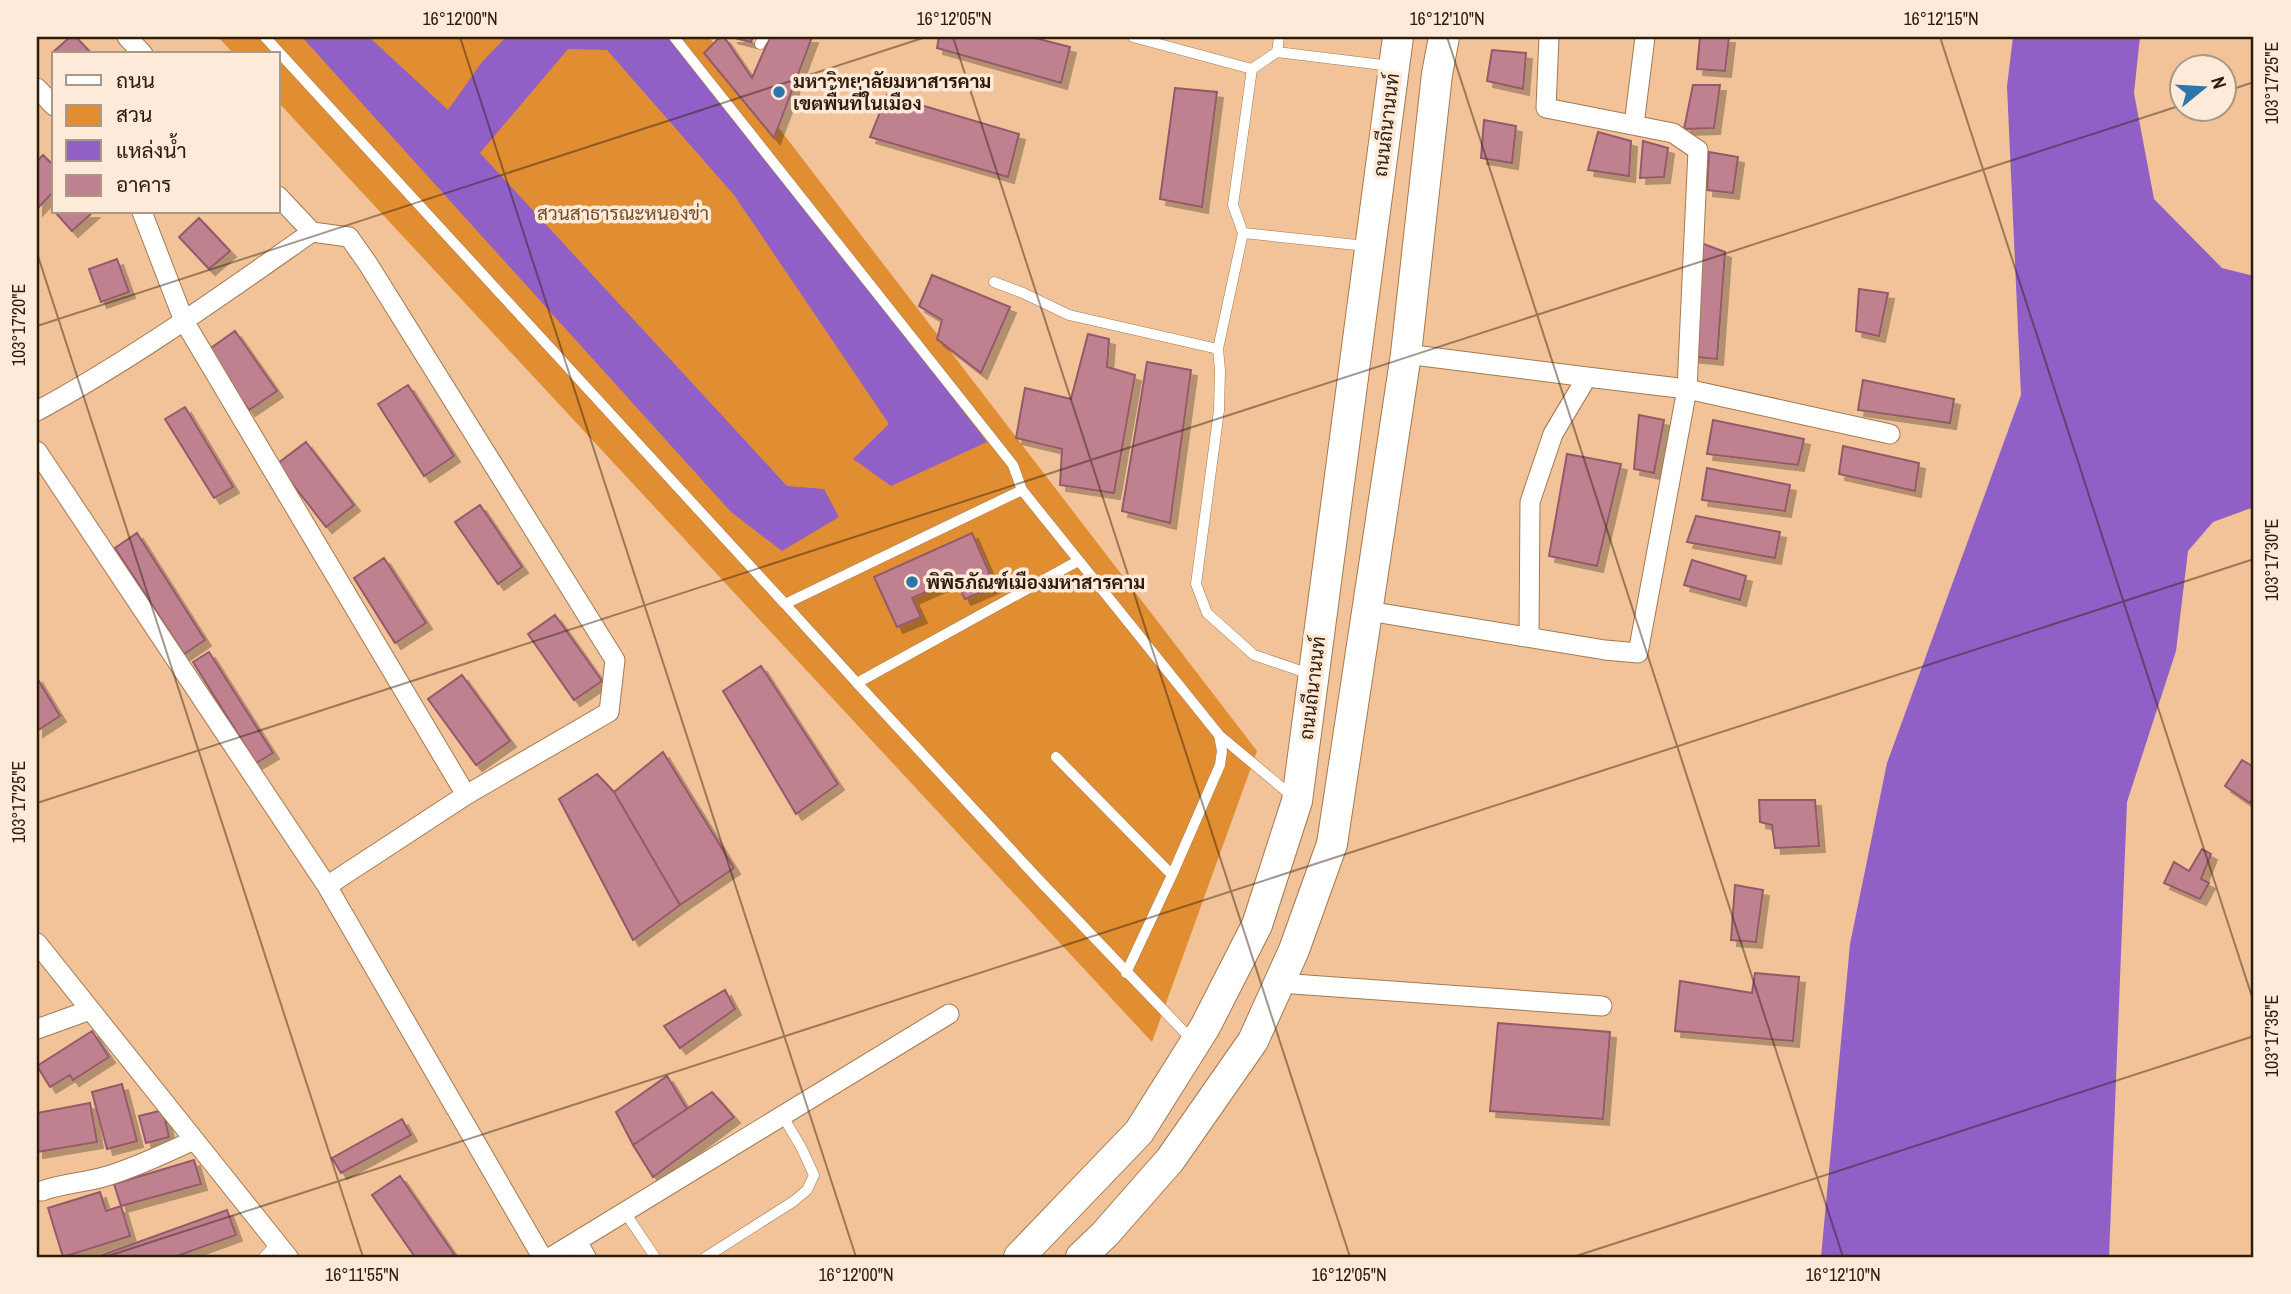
<svg xmlns="http://www.w3.org/2000/svg" width="2291" height="1294" font-family="'Archivo Narrow',Sarabun,sans-serif">
<style>
.green{fill:#e18e33}
.water{fill:#9060c6}
.building{fill:#bf8190;stroke:#945a69;stroke-width:2;filter:url(#shadow)}
.lines{fill:none;stroke-linecap:round;stroke-linejoin:round}
.service-casing{stroke:#a47950;stroke-width:11}
.minor-casing{stroke:#a47950;stroke-width:21}
.primary-casing{stroke:#a47950;stroke-width:32}
.service{stroke:#fff;stroke-width:10}
.minor{stroke:#fff;stroke-width:19}
.primary{stroke:#fff;stroke-width:30}
.ticks{fill:none;stroke:#2e1c0b;stroke-width:2;stroke-opacity:0.45}
.poi-dot{fill:#2d76aa;stroke:#fdead9;stroke-width:2.5}
.labels{text-anchor:middle;stroke-width:7;stroke-linejoin:round;paint-order:stroke}
.poi-label{font-size:19px;font-weight:bold;fill:#2e1c0b;stroke:#fdead9;text-anchor:start}
.street-label{font-size:19px;fill:#2e1c0b;stroke:#fdead9}
.park-label{font-size:19px;fill:#744d27;stroke:#fdead9}
.neatline{fill:none;stroke:#2e1c0b;stroke-width:2.5}
.ticks-label{font-size:18px;text-anchor:middle;fill:#2e1c0b}
</style>
<defs>
<filter id="shadow"><feDropShadow dx="6" dy="6" stdDeviation="0" flood-color="#0004"/></filter>
</defs>
<rect width="100%" height="100%" fill="#f2c398"/>
<!-- green -->
<path class="green" d="M218,37H709L1257,751L1152,1042L278,102V54H234Z"/>
<!-- water -->
<path class="water" d="M302,37H369L448,110L482,62L506,37H676L987,442L891,486L853,459L889,424L734,195L607,50L568,49L480,153L787,486L824,489L839,517L782,551L731,512Z
M2013,37H2140L2134,93L2154,199L2222,268L2254,276V507L2213,522L2188,551L2176,651L2127,802L2109,1257H1821L1850,944L1887,763L2021,395L2007,86Z"/>
<!-- building -->
<path class="building" d="M70,37H76L92,54L54,56L52,53Z
M720,37H724L752,78L770,37H812L774,138L704,53Z
M731,37H753L751,42Z
M939,37H1031L1070,47L1061,83L937,48Z
M1700,37H1729L1725,71L1697,69Z
M1492,50L1526,53L1523,89L1487,81Z
M1693,85H1720L1714,128L1684,129Z
M1175,88L1217,92L1202,207L1160,199Z
M887,95L1019,134L1008,177L870,137Z
M1484,120L1516,126L1512,163L1481,158Z
M1598,132L1631,141L1629,176L1588,170Z
M1643,141L1668,148L1664,177L1640,178Z
M1709,152L1738,157L1733,193L1707,190Z
M43,155L54,166V191L37,209V161Z
M55,212H93L72,231Z
M199,218L230,251L209,269L179,237Z
M1701,243L1725,252L1717,359L1688,356Z
M117,259L129,292L101,302L89,269Z
M932,275L1010,307L981,373L937,339L942,320L919,306Z
M1859,289L1888,293L1879,336L1856,331Z
M235,331L277,391L249,410L208,350Z
M1088,334L1109,339L1107,367L1135,375L1114,493L1060,485L1062,449L1016,438L1025,388L1071,399Z
M1147,362L1191,370L1170,523L1122,511Z
M1863,380L1954,399L1950,423L1858,410Z
M408,385L454,456L424,476L378,404Z
M185,407L233,487L214,498L165,419Z
M1639,415L1664,420L1654,473L1634,469Z
M1713,420L1804,439L1798,465L1707,454Z
M306,442L354,505L326,527L277,464Z
M1843,446L1919,463L1915,491L1839,474Z
M1567,454L1621,464L1597,566L1549,556Z
M1707,468L1790,485L1785,511L1702,500Z
M480,505L522,567L498,584L455,522Z
M1696,516L1780,532L1775,558L1687,542Z
M137,533L205,640L184,654L115,548Z
M972,533L995,586L965,599L955,579L912,598L921,617L897,627L874,577Z
M384,558L426,623L395,643L354,578Z
M1692,560L1746,576L1740,600L1684,585Z
M555,615L602,681L574,700L528,634Z
M209,652L273,753L256,763L193,662Z
M761,666L838,784L796,814L723,691Z
M462,675L510,741L476,765L428,699Z
M37,678L60,716L37,731Z
M663,752L734,868L680,905L614,792Z
M2242,760L2254,767V796L2250,803L2225,786Z
M597,774L614,792L680,905L633,940L559,799Z
M1759,800H1815L1819,846L1775,848L1772,825L1760,822Z
M2202,849L2211,854L2201,879L2209,883L2200,899L2164,883L2174,862L2189,871Z
M1735,885L1763,890L1756,942L1731,940Z
M1755,973L1799,977L1793,1041L1675,1031L1680,981L1752,993Z
M725,990L735,1009L680,1048L664,1026Z
M1498,1023L1610,1032L1603,1119L1490,1111Z
M92,1031L109,1057L73,1080L70,1075L50,1087L37,1066Z
M667,1076L687,1109L633,1145L616,1112Z
M122,1084L137,1141L107,1149L92,1092Z
M712,1092L734,1117L653,1177L633,1145Z
M90,1103L97,1142L37,1152V1113Z
M163,1110L169,1137L146,1143L139,1116Z
M402,1119L411,1135L341,1173L332,1158Z
M194,1160L201,1184L121,1206L114,1184Z
M400,1176L456,1257H415L372,1195Z
M100,1192L106,1211L121,1206L130,1236L63,1257L48,1208Z
M227,1210L236,1235L174,1257H97Z"/>
<g class="lines">
<defs>
<path id="service" d="M265,37L785,604
M674,37L1013,465L1022,490
M1133,37L1252,69
M1279,37L1277,52L1252,69L1233,205L1243,233L1366,246
M760,44L764,37
M1277,52L1391,66
M1243,233L1218,349L1220,370L1219,410L1196,584L1207,613L1254,655L1310,674
M994,282L1023,293L1069,315L1218,349
M1078,561L857,683L1040,881L1192,1040
M857,683L785,604L1022,490L1219,735L1222,751L1220,765L1172,875L1126,973
M1219,735L1292,796
M1056,757L1172,875
M624,1211L655,1257
M264,1257L277,1243
M706,1257L794,1201L807,1190L814,1175L801,1147L782,1115"/>
<path id="minor" d="M127,37L143,54
M37,88L54,106
M1634,125L1645,37
M278,196L312,232
M142,212L184,321L466,795
M1406,354L1587,377
M37,411C133,359 222,295 312,232L349,237L368,264L615,660L609,712L466,795L327,886
M37,451L327,886L542,1257
M1368,611L1605,650L1638,653L1687,389L1698,150L1673,133L1546,108L1549,37
M1529,637L1530,502L1553,434L1587,377L1687,389L1890,434
M37,943L288,1257
M1279,983L1602,1006
M37,1029L90,1010
M42,1191C63,1183 85,1183 107,1176C137,1167 166,1153 194,1140
M577,1242L586,1257
M551,1257L949,1014"/>
<path id="primary" d="M1019,1257L1139,1132L1205,1027L1257,925L1297,801L1398,37
M1081,1257L1105,1234L1170,1160L1253,1041L1294,950L1332,844L1406,354L1437,74L1444,37"/>
</defs>
<!-- service casing -->
<use href="#service" class="service-casing"/>
<!-- minor casing -->
<use href="#minor" class="minor-casing"/>
<!-- primary casing -->
<use href="#primary" class="primary-casing"/>
<!-- service -->
<use href="#service" class="service"/>
<!-- minor -->
<use href="#minor" class="minor"/>
<!-- primary -->
<use href="#primary" class="primary"/>
</g>
<!-- ticks -->
<path class="ticks" d="M460,37L856,1257M953,37L1350,1257M1447,37L1843,1257M1940,37L2254,1003M2224,92L2254,82M37,253L363,1257M37,326L926,37M37,803L2182,105M105,1257L2254,559M1573,1257L2254,1036"/>
<!-- markers -->
<g class="poi-dot">
<circle cx="779" cy="92" r="7"/>
<circle cx="912" cy="582" r="7"/>
</g>
<g class="labels">
<!-- poi labels -->
<g class="poi-label">
<text x="793" y="88">มหาวิทยาลัยมหาสารคาม<tspan x="793" dy="22">เขตพื้นที่ในเมือง</tspan></text>
<text x="926" y="589">พิพิธภัณฑ์เมืองมหาสารคาม</text>
</g>
<!-- street labels -->
<g class="street-label">
<text transform="translate(1386 125) rotate(-83)" y="7">ถนนถีนานนท์</text>
<text transform="translate(1312 688) rotate(-83)" y="7">ถนนถีนานนท์</text>
</g>
<!-- park labels -->
<g class="park-label">
<text x="623" y="220">สวนสาธารณะหนองข่า</text>
</g>
</g>
<!-- border -->
<rect width="2291" height="1294" fill="none" stroke="#fdead9" stroke-width="77"/>
<!-- legend -->
<rect x="52" y="52" width="228" height="161" fill="#fdead9" stroke="#aa9887" stroke-width="2"/>
<rect x="66" y="75" width="35" height="10" fill="#ffffff" stroke="#aa9887" stroke-width="2"/>
<text x="116" y="88" font-size="21" fill="#2e1c0b">ถนน</text>
<rect x="66" y="105" width="35" height="21" fill="#e18e33" stroke="#aa9887" stroke-width="2"/>
<text x="116" y="122" font-size="21" fill="#2e1c0b">สวน</text>
<rect x="66" y="140" width="35" height="21" fill="#9060c6" stroke="#aa9887" stroke-width="2"/>
<text x="116" y="158" font-size="21" fill="#2e1c0b">แหล่งน้ำ</text>
<rect x="66" y="175" width="35" height="21" fill="#bf8190" stroke="#aa9887" stroke-width="2"/>
<text x="116" y="192" font-size="21" fill="#2e1c0b">อาคาร</text>
<!-- north arrow -->
<g transform="translate(2203 88) rotate(72)"><circle r="33" fill="#fdead9" stroke="#aa9887" stroke-width="2"/>
<path d="M0-5L12 26L0 18L-12 26Z" fill="#2d76aa"/>
<text y="-10" font-size="19" font-weight="bold" text-anchor="middle" fill="#2e1c0b">N</text>
</g>
<rect x="38" y="38" width="2214" height="1218" class="neatline"/>
<g class="ticks-label">
<text x="460" y="25">16°12'00"N</text>
<text x="954" y="25">16°12'05"N</text>
<text x="1447" y="25">16°12'10"N</text>
<text x="1941" y="25">16°12'15"N</text>
<text transform="translate(2272 83) rotate(-90)" y="6">103°17'25"E</text>
<text transform="translate(19 325) rotate(-90)" y="6">103°17'20"E</text>
<text transform="translate(2272 560) rotate(-90)" y="6">103°17'30"E</text>
<text transform="translate(19 802) rotate(-90)" y="6">103°17'25"E</text>
<text transform="translate(2272 1036) rotate(-90)" y="6">103°17'35"E</text>
<text x="362" y="1281">16°11'55"N</text>
<text x="856" y="1281">16°12'00"N</text>
<text x="1349" y="1281">16°12'05"N</text>
<text x="1843" y="1281">16°12'10"N</text>
</g>
</svg>
